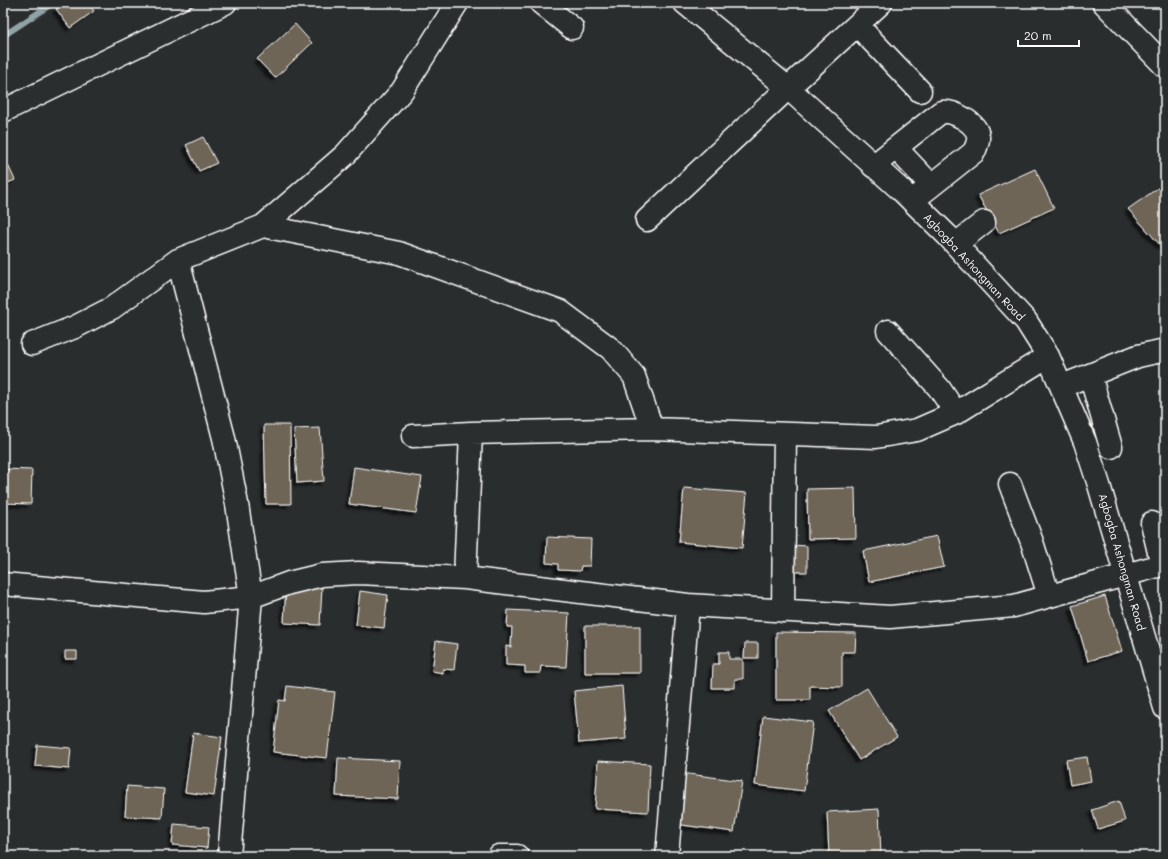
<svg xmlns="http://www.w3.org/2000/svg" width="1168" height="859" font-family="Mali,sans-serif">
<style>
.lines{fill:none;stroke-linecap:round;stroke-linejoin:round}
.stream{stroke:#91a3a6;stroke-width:6}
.building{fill:#6e6556;stroke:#fff;filter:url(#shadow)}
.minor-casing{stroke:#fff;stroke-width:25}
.minor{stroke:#2a2d2e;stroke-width:22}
.labels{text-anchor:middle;stroke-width:3;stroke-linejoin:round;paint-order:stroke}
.street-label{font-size:11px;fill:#fff;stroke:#2a2d2e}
</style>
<defs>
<filter id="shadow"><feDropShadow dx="-3.5" dy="3.5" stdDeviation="1" flood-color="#0009"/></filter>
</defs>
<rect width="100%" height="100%" fill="#2a2d2e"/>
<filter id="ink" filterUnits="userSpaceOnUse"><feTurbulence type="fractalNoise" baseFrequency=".025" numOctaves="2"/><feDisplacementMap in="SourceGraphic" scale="8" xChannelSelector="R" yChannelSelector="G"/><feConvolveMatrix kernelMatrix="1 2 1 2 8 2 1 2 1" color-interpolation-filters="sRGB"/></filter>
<g filter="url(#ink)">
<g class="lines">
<!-- stream -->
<path class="stream" d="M3,36L53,3"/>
</g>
<!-- building -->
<path class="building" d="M64,3H88L94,11L70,28L56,9Z
M295,24L312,43L275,78L257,59Z
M203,137L217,163L199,171L186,145Z
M7,163L15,180L3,185V165Z
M1035,169L1054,208L999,233L978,195Z
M1165,183V242L1161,246L1128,209Z
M264,425H290L291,504H266Z
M320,428L324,481L297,483L294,429Z
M354,467L422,477L416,513L349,504Z
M4,469L32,470L31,504L3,503Z
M684,488L747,493L742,548L679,542Z
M855,488L856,538L808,539L807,489Z
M937,536L944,567L869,582L863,551Z
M547,537L591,539L590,566H581L580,571L558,570V564L546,563Z
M791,545L807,546V572H790Z
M286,585L322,587L320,625L284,623Z
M360,591L388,595L384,628L356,625Z
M1105,596L1122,651L1088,661L1072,606Z
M508,610L569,613L566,667L541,666L540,673H525V666L506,665V646L511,647L512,627H507Z
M585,626H640V673H585Z
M776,632L856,633L855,652H842V687L810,686V700H776Z
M436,641L457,644L454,670L443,669V673L432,671Z
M745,643H758V658H744Z
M65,651H77V659H65Z
M719,652H729V659H743V679H735V688H712L713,664H719Z
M287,686L335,692L327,758L273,752L279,700L285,701Z
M622,686L626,739L579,743L574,691Z
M867,688L897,737L859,760L829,711Z
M763,716L813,722L804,791L755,785Z
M193,733L222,737L214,796L185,792Z
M37,745L71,748L69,769L35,766Z
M1087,757L1091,781L1070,785L1066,760Z
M338,758L400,761L398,799L336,796Z
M598,761L650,764L648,812L595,809Z
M681,773L742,781L734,832L674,824Z
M127,786L164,789L162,818L125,816Z
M1119,801L1125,821L1098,829L1092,810Z
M879,809L881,856H829L827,812Z
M174,824L209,827L207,848L172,845Z
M3,827H5V838H3Z"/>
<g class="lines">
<defs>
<path id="minor" d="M541,3L572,28
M685,3L788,88L902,191L947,235L1026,321L1048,356L1085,442L1099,485L1165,708
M1104,3L1165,66
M857,25L920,91
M3,111L225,3
M896,148L931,185
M873,166L941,112C953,110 977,123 978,136C979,142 976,147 974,152L912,201
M647,220L788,88L881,3
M263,226L399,253L560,311L611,349L634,376L652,429
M956,244L984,222
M178,260L224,438L237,504L251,597L229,856
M888,331L939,388L956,413
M32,344L75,327L112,308L178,260L263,226L345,155L402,91L457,3
M1090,375L1111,447
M1062,386L1138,356L1165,350
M413,436L471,433L652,429L876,437L917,430L956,413L1048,356
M1010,484L1032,542L1049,596
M1152,523L1162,565
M465,578L471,433
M3,584L204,602L251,597L289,583L322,575L358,573L465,578L688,605L890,617L1014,606L1165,564
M783,611L785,434
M499,856H517
M667,856L688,605"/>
</defs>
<!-- minor casing -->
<use href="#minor" class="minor-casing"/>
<!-- minor -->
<use href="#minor" class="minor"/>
</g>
</g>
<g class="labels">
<!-- street labels -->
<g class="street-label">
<text transform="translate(974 267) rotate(47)" y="4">Agbogba Ashongman Road</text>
<text transform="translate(1122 562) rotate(74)" y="4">Agbogba Ashongman Road</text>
</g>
</g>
<!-- margin -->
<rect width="1168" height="859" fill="none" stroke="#2a2d2e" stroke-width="16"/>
<rect x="8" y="8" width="1152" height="843" fill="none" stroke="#fff" stroke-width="1.5" filter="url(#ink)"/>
<!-- scale -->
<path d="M1018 40v6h61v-6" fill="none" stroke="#ffffff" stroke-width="2"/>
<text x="1024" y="40" font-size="12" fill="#ffffff" stroke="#2a2d2e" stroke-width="3" paint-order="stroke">20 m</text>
</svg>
